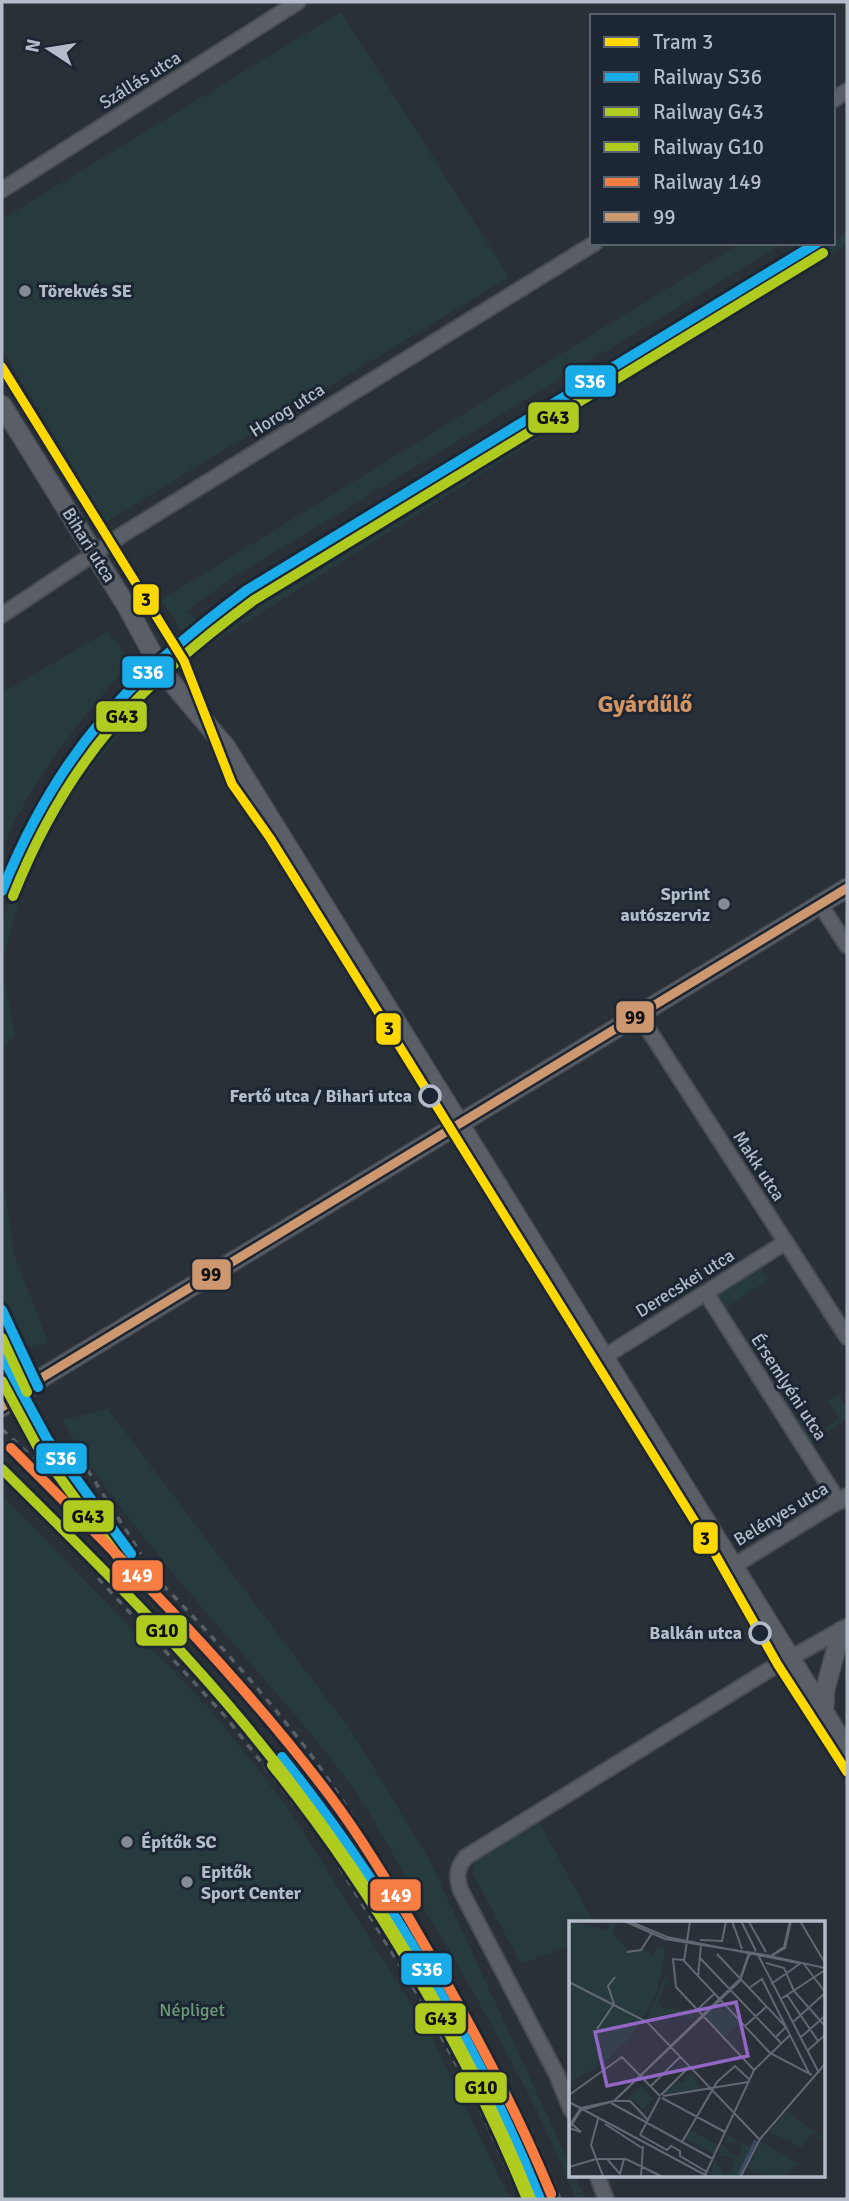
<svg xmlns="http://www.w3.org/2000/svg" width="849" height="2201" font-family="Signika,sans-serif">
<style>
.green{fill:#273a3e}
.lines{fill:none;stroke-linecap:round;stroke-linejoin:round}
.minor-casing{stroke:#484c53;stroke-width:18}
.tertiary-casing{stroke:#484c53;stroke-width:21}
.minor{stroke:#5a5e66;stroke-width:14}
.tertiary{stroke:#5a5e66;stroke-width:18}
.rail{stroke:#595d64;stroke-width:3.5;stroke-dasharray:7 7;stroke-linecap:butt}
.bus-1-casing{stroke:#1d2633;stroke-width:14}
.bus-1{stroke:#cd976f;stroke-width:9}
.rail-1-casing{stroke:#1d2633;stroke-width:16}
.rail-2-casing{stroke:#1d2633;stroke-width:16}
.rail-3-casing{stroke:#1d2633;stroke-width:16}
.rail-4-casing{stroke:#1d2633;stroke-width:16}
.rail-1{stroke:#1aabe9;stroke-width:10}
.rail-2{stroke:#b0cb1f;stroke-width:10}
.rail-3{stroke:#b0cb1f;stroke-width:10}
.rail-4{stroke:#f77d43;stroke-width:10}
.tram-1-casing{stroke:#1d2633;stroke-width:14}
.tram-1{stroke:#ffd800;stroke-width:9}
.poi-dot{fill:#848b96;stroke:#1d2633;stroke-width:2.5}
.stop-dot{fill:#1d2633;stroke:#b4bcc9;stroke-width:3.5}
.labels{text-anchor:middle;stroke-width:6;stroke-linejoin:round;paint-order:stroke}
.street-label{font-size:18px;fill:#b4bcc9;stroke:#1d2633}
.poi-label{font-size:18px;font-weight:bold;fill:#b4bcc9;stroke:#1d2633;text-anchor:start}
.stop-label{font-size:18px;font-weight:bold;fill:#b4bcc9;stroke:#1d2633;text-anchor:end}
.park-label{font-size:18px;fill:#6b9a76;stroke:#1d2633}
.district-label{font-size:24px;font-weight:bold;fill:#d59563;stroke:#1d2633}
.inset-river{fill:none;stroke:#384963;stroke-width:3.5}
.inset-road{fill:none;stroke:#616872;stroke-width:2}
.view{fill:#9266c3;fill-opacity:0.15;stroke:#9266c3;stroke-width:3.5}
.inset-edge{fill:none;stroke:#b4bcc9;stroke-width:3.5}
.line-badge{stroke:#1d2633;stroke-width:2.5}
.badge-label{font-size:19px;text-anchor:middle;font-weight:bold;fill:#fff}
.pale-badge-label{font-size:19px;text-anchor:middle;font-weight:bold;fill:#111}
</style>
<rect width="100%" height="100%" fill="#2a3038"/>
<!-- green -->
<path class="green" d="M341,12L509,277L106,522L2,349V219Z
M847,233V244L197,653L161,600L741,243H784L229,580L187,611L209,631L256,595Z
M108,631L131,662C81,718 31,779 2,849V693Z
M154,674L164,683C121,732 78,780 46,838C24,877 13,921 2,965V928L9,901L36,834L82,763Z
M2,968L15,1035L2,1049Z
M2,1174L14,1254L49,1344L24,1347L2,1293Z
M757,1264L768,1280L724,1309L713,1292Z
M838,1394L847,1408V1419L810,1443L796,1421L804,1415L816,1434L839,1419L828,1401Z
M108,1409L354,1735L430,1861L571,2167V2175H574L586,2199H576C533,2093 475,1993 416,1895C393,1856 372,1813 345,1777C253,1657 139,1551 62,1420Z
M2,1495L210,1709L286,1805L430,2034L510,2199H2Z
M537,1818L594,1923H571V1946L521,1964L472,1872L478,1854Z"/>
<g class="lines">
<defs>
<path id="minor" d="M833,100L847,91
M2,190L298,2
M2,615L125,533L595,243
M820,904L847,946
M639,1015L847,1337
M706,1293L839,1502
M604,1357L786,1242
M735,1565L847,1496
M571,2110L557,2075L461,1891C456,1877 456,1869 466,1857L767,1671L846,1627
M597,2175L606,2199"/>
<path id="tertiary" d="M2,405L126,605L162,671L226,747L847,1749
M2,1407L43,1377L847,888
M824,1710L825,1690L841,1631"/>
</defs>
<!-- minor casing -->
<use href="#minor" class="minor-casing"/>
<!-- tertiary casing -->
<use href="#tertiary" class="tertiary-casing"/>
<!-- minor -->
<use href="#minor" class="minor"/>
<!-- tertiary -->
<use href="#tertiary" class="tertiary"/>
<!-- rail -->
<path class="rail" d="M2,1429C107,1527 213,1629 302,1743C346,1801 382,1864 419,1926C471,2014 522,2104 560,2199
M2,1445L148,1587L224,1668
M80,1458L141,1554
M98,1578L225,1716L325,1843L427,2010L479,2107L521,2199"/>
<defs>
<path id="bus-1" d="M2,1407L43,1377L847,888"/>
</defs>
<!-- bus-1 casing -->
<use href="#bus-1" class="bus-1-casing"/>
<!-- bus-1 -->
<use href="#bus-1" class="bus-1"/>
<defs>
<path id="rail-1" d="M2,891C57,753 129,677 247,590L817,243
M2,1310L38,1387
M2,1356L47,1439L131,1554
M282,1757C385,1886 479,2046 540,2199"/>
<path id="rail-2" d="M13,896C67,760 138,685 254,600L823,253
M2,1338L27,1392
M2,1381L37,1446L121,1561
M272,1765C373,1890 467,2050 527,2199"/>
<path id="rail-3" d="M2,1469C91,1557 181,1645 259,1742C368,1876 467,2039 531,2199"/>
<path id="rail-4" d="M11,1448C122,1559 235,1670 330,1796C364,1841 393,1890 421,1939C470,2022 515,2106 551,2194"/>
</defs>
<!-- rail-1 casing -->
<use href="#rail-1" class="rail-1-casing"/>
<!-- rail-2 casing -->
<use href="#rail-2" class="rail-2-casing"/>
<!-- rail-3 casing -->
<use href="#rail-3" class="rail-3-casing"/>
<!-- rail-4 casing -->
<use href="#rail-4" class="rail-4-casing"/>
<!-- rail-1 -->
<use href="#rail-1" class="rail-1"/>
<!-- rail-2 -->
<use href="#rail-2" class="rail-2"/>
<!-- rail-3 -->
<use href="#rail-3" class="rail-3"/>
<!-- rail-4 -->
<use href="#rail-4" class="rail-4"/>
<defs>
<path id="tram-1" d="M2,367L184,661L232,784L270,838L715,1554L778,1665L847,1772"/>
</defs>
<!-- tram-1 casing -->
<use href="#tram-1" class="tram-1-casing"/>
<!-- tram-1 -->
<use href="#tram-1" class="tram-1"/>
</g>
<!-- markers -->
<g class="poi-dot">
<circle cx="25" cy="291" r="7"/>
<circle cx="724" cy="904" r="7"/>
<circle cx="127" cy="1842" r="7"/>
<circle cx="187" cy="1882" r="7"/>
</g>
<g class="stop-dot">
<circle cx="430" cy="1096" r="10"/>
<circle cx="760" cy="1633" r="10"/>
</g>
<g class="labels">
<!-- street labels -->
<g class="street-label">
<text transform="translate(140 80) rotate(-32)" y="6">Szállás utca</text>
<text transform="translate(287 410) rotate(-32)" y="6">Horog utca</text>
<text transform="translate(89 545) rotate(58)" y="6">Bihari utca</text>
<text transform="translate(759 1166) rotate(57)" y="6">Makk utca</text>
<text transform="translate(685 1283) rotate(-32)" y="6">Derecskei utca</text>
<text transform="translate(789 1387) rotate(57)" y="6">Érsemlyéni utca</text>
<text transform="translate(781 1514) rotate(-31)" y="6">Belényes utca</text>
</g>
<!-- poi labels -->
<g class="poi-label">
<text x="39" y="297">Törekvés SE</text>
<text x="710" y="900" text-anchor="end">Sprint<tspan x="710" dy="21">autószerviz</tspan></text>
<text x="141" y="1848">Építők SC</text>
<text x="201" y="1878">Epitők<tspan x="201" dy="21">Sport Center</tspan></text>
</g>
<!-- stop labels -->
<g class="stop-label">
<text x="412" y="1102">Fertő utca / Bihari utca</text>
<text x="742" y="1639">Balkán utca</text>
</g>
<!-- park labels -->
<g class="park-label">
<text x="192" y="2016">Népliget</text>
</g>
<!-- district labels -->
<g class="district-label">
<text x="645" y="712">Gyárdűlő</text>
</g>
</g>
<!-- overview -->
<g transform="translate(569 1921)">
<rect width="256" height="256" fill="#2a3038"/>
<path d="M0,0L39,9L42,0L47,2L43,11L61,32L77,28L84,35L89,25L97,28L87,74L61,117L35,142L0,162ZM97,53L103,69L97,61L89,82L93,87L121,89L127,98L105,92L79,97ZM150,81L171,103L156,117L135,95ZM124,152L132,168L93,173L105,162L116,161V153L119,156ZM72,165L84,178L74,188L65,179L56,180ZM218,190L255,218V221L244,212L232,227L200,210ZM121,209L149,224L145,233L116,218ZM159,214L182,227L169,255H142L145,238L155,252L163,249L165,240L160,242L166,237L149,234L153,223L168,237L173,232L170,222H156ZM192,221L230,243L217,255H198L179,247Z" fill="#273a3e"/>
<path class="inset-river" d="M170,254L187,219"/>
<path class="inset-road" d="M55,0L96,18L202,35L216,27L222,0M60,0L98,16L229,42M121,0L115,40L201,132L243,154M163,0L173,28M172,0L187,30M231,0L256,42M180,1L197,31M131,19L153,20L157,0M58,31L72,29L83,12M188,32L250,152M148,33L217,106L207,116M203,34L215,26L221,0M201,35L256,47M131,37L212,122M115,39L104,38L107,66L185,149M197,42L215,47L225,70L256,105M235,43L256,71M129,56L132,24M0,61L78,101L191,219M202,63L232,42M180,67L193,58L240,152M218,74L249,120M212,78L256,49M45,83L39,65L46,56M128,89L145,73M224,101L256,72M176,105L197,86M28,108L45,83M232,116L256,95M238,130L256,114M82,165L111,136M0,174L53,136L91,175M92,174L120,146M94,175L179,161M93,177L156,211M45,180H61L79,199M0,181L138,255M42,182L144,238M29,198L22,224L34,255M36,203L73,227M0,205L12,187L45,180L171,60L180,34L186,31M0,207L12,211L3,203M0,208L12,189L45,180L171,58L180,32M71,214L98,229L102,225L111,230V235L138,251M71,214L91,176M113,221L148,161L166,145L181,159M38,238L51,253L55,238M0,246L27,238H57L92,255M136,254L185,149L221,114M72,255L74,225M172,255L191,218L256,143"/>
<path class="view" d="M167,81L179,135L38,165L26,111Z"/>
<rect width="256" height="256" class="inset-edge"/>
</g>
<g class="line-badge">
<rect x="564" y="364" width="53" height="34" rx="7" fill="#1aabe9"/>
<rect x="527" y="401" width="53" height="33" rx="7" fill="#b0cb1f"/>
<rect x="132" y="583" width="28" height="33" rx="7" fill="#ffd800"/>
<rect x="121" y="655" width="54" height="34" rx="7" fill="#1aabe9"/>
<rect x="95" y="700" width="53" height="33" rx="7" fill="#b0cb1f"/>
<rect x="615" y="1000" width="40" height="34" rx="7" fill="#cd976f"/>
<rect x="375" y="1012" width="27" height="34" rx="7" fill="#ffd800"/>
<rect x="191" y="1258" width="41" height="33" rx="7" fill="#cd976f"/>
<rect x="35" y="1442" width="53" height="33" rx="7" fill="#1aabe9"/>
<rect x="62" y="1499" width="53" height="34" rx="7" fill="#b0cb1f"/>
<rect x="692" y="1521" width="27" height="34" rx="7" fill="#ffd800"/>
<rect x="111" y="1559" width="53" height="33" rx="7" fill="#f77d43"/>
<rect x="135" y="1614" width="53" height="33" rx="7" fill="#b0cb1f"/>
<rect x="369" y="1878" width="53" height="34" rx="7" fill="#f77d43"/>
<rect x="400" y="1952" width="53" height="34" rx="7" fill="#1aabe9"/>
<rect x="414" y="2002" width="53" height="33" rx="7" fill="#b0cb1f"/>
<rect x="454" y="2071" width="54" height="33" rx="7" fill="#b0cb1f"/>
</g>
<g class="badge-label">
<text x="590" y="388">S36</text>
<text x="148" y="679">S36</text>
<text x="61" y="1465">S36</text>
<text x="137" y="1582">149</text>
<text x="396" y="1902">149</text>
<text x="427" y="1976">S36</text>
</g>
<g class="pale-badge-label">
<text x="553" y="424">G43</text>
<text x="146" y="606">3</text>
<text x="122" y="723">G43</text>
<text x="635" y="1024">99</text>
<text x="389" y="1035">3</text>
<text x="211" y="1281">99</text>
<text x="88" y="1523">G43</text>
<text x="705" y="1545">3</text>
<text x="162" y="1637">G10</text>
<text x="441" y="2025">G43</text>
<text x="481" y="2094">G10</text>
</g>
<!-- border -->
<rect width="849" height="2201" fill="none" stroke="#b4bcc9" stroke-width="7"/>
<!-- legend -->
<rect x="590" y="14" width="245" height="231" fill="#1d2633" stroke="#59626f" stroke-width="2"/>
<rect x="604" y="37" width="35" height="10" fill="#ffd800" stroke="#59626f" stroke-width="2"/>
<text x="653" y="49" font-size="21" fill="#b4bcc9">Tram 3</text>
<rect x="604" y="72" width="35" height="10" fill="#1aabe9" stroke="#59626f" stroke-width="2"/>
<text x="653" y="84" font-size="21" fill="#b4bcc9">Railway S36</text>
<rect x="604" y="107" width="35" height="10" fill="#b0cb1f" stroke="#59626f" stroke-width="2"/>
<text x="653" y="119" font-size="21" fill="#b4bcc9">Railway G43</text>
<rect x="604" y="142" width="35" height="10" fill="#b0cb1f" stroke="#59626f" stroke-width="2"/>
<text x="653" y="154" font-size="21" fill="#b4bcc9">Railway G10</text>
<rect x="604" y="177" width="35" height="10" fill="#f77d43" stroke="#59626f" stroke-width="2"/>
<text x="653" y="189" font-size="21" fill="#b4bcc9">Railway 149</text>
<rect x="604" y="212" width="35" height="10" fill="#cd976f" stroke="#59626f" stroke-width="2"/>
<text x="653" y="224" font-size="21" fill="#b4bcc9">99</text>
<!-- north arrow -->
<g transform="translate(49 49) rotate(282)" stroke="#1d2633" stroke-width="5" paint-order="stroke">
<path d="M0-5L12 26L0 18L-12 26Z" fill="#b4bcc9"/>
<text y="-10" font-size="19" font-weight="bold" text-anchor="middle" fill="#b4bcc9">N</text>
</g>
</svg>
